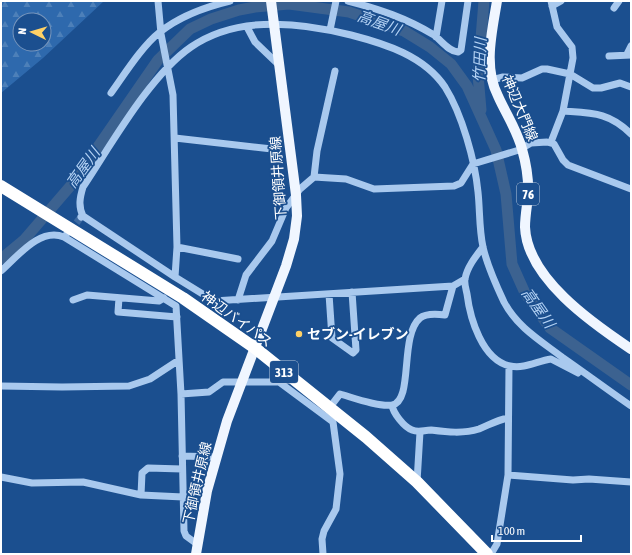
<svg xmlns="http://www.w3.org/2000/svg" width="632" height="555" font-family="'Asap Condensed','Noto Sans JP',sans-serif">
<style>
.forest{fill:url(#forest-firs);fill-rule:evenodd}
.lines{fill:none;stroke-linecap:round;stroke-linejoin:round}
.river{stroke:#3c6290;stroke-width:11}
.minor-tunnel{stroke:#3d69a0;stroke-width:7;stroke-dasharray:7 3.5;stroke-linecap:butt}
.minor{stroke:#a9c9ee;stroke-width:7}
.major{stroke:#f0f6ff;stroke-width:10}
.highway{stroke:#fff;stroke-width:12}
.poi-dot{fill:#ffd166;stroke:#1b4f8f;stroke-width:1.5}
.labels{text-anchor:middle;stroke-width:3.5;stroke-linejoin:round;paint-order:stroke}
.shield{fill:#1b4f8f;stroke:#bbcadd;stroke-width:1}
.shield-label{font-size:13px;font-weight:bold;fill:#fff}
.street-label{font-size:14px;fill:#fff;stroke:#1b4f8f}
.poi-label{font-size:14px;font-weight:bold;fill:#fff;stroke:#1b4f8f;text-anchor:start}
.water-label{font-size:15px;font-style:italic;fill:#b5d3f5;stroke:#1b4f8f}
</style>
<defs>
<pattern id="forest-firs" width="22" height="20" patternUnits="userSpaceOnUse"><rect width="22" height="20" fill="#2e69ad"/><path d="M5 1l3.5 6h-7zM16 11l3.5 6h-7z" fill="#4d80b9"/></pattern>
</defs>
<rect width="100%" height="100%" fill="#1b4f8f"/>
<!-- forest -->
<path class="forest" d="M1,1H104L43,58L1,93ZM20,20H44V44H20Z"/>
<g class="lines">
<!-- river -->
<path class="river" d="M481,110L478,75L484,1
M1,259L24,240L73,183L158,60L190,29L211,19L239,10L255,7L289,4L349,12L404,31L430,47L451,64L467,86L496,150L506,194L512,264L525,293L550,328L631,385"/>
<!-- minor-tunnel -->
<path class="minor-tunnel" d="M70,231L81,217"/>
<!-- minor -->
<path class="minor" d="M158,1L161,34L173,95L177,247L175,277L214,301L453,286L465,279
M348,1C379,9 406,18 434,35C442,41 448,51 458,52L461,50L468,1
M551,1L557,27L572,47L573,58L563,111L551,142
M552,6L561,1
M614,8L619,1
M247,27L255,42L280,66
M330,30L336,1
M436,37L442,1
M627,54L631,46
M609,56L631,55
M492,80L503,77L522,78L542,69H547L570,74L593,88H601L620,83L631,87
M111,93C124,75 142,46 160,32C180,16 205,7 230,1
M563,111C592,113 609,112 631,134
M175,138L272,149
M314,177L317,151L335,71
M83,216L175,277
M81,217L83,216C78,206 80,197 83,187C111,145 150,75 191,47C237,15 300,22 351,35C386,44 424,56 445,87C462,114 475,161 478,192C480,210 479,229 483,247C487,265 496,285 504,302C517,327 541,341 562,357C585,373 608,390 631,406
M64,237L176,306L181,394L184,531L186,536L197,544
M177,247L238,259
M483,247C476,256 467,267 465,279C464,283 466,289 467,294C470,318 482,360 510,366C525,369 537,361 551,359L578,373
M1,271C18,256 40,227 64,237L66,235
M329,294L332,338L353,353L356,350L352,292
M119,298L118,312L177,317
M73,300L87,295L159,301L164,298
M238,300L246,275L272,241L286,208L300,189L314,177L346,179L374,189L454,186L461,183L473,164L519,150L531,143L547,142L554,144L563,160L568,165L631,189
M1,386L62,387L129,386L150,379L179,360
M181,394L209,392L223,382H279L333,422L340,474L336,509L324,531L322,539L323,554
M392,405C393,413 404,427 412,430C419,433 424,430 431,430C447,432 463,434 479,429C489,425 497,420 508,418
M330,407L340,394C354,398 378,407 392,405C414,401 399,336 420,318C426,313 437,314 445,315L453,286
M182,456L216,457
M508,475L573,480L589,479L631,482
M1,477L32,483L83,482L141,495L183,497
M417,482L420,432
M141,495L142,473L148,468L182,469
M491,554L497,544L508,475L509,366"/>
<!-- major -->
<path class="major" d="M497,1C492,32 483,67 498,96C506,114 517,130 522,149C526,163 529,181 528,197C527,206 525,217 525,227C527,278 592,323 631,349
M196,554L207,491L227,421L286,266L294,239L297,216L296,195L271,1"/>
<!-- highway -->
<path class="highway" d="M1,186L183,298L255,348L366,437L417,482L487,554"/>
</g>
<!-- markers -->
<circle class="poi-dot" cx="299" cy="334" r="4"/>
<g class="labels">
<!-- shield labels -->
<g class="shield">
<rect x="517" y="183" width="22" height="22" rx="3"/>
<rect x="270" y="361" width="28" height="22" rx="3"/>
</g>
<g class="shield-label">
<text x="528" y="199">76</text>
<text x="284" y="377">313</text>
</g>
<!-- street labels -->
<g class="street-label">
<text transform="translate(520 108) rotate(67)" y="5">神辺大門線</text>
<text transform="translate(278 178) rotate(-94)" y="5">下御領井原線</text>
<text transform="translate(237 319) rotate(36)" y="5">神辺バイパス</text>
<text transform="translate(197 483) rotate(-77)" y="5">下御領井原線</text>
</g>
<!-- poi labels -->
<g class="poi-label">
<text x="307" y="339">セブン-イレブン</text>
</g>
<!-- water labels -->
<g class="water-label">
<text transform="translate(379 23) rotate(20)" y="5">高屋川</text>
<text transform="translate(480 60) rotate(-88)" y="5">竹田川</text>
<text transform="translate(83 168) rotate(-54)" y="5">高屋川</text>
<text transform="translate(538 308) rotate(55)" y="5">高屋川</text>
</g>
</g>
<!-- border -->
<rect width="632" height="555" fill="none" stroke="#ffffff" stroke-width="4"/>
<!-- north arrow -->
<g transform="translate(32 32) rotate(275)"><circle r="19" fill="#1b4f8f" stroke="#7695bc"/>
<path d="M0-3L7 15L0 10L-7 15Z" fill="#ffd166"/>
<text y="-6" font-size="11" font-weight="bold" text-anchor="middle" fill="#ffffff">N</text>
</g>
<!-- scale -->
<path d="M492 535v6h89v-6" fill="none" stroke="#ffffff" stroke-width="2"/>
<text x="498" y="535" font-size="12" fill="#ffffff" stroke="#1b4f8f" stroke-width="3" paint-order="stroke">100 m</text>
</svg>
